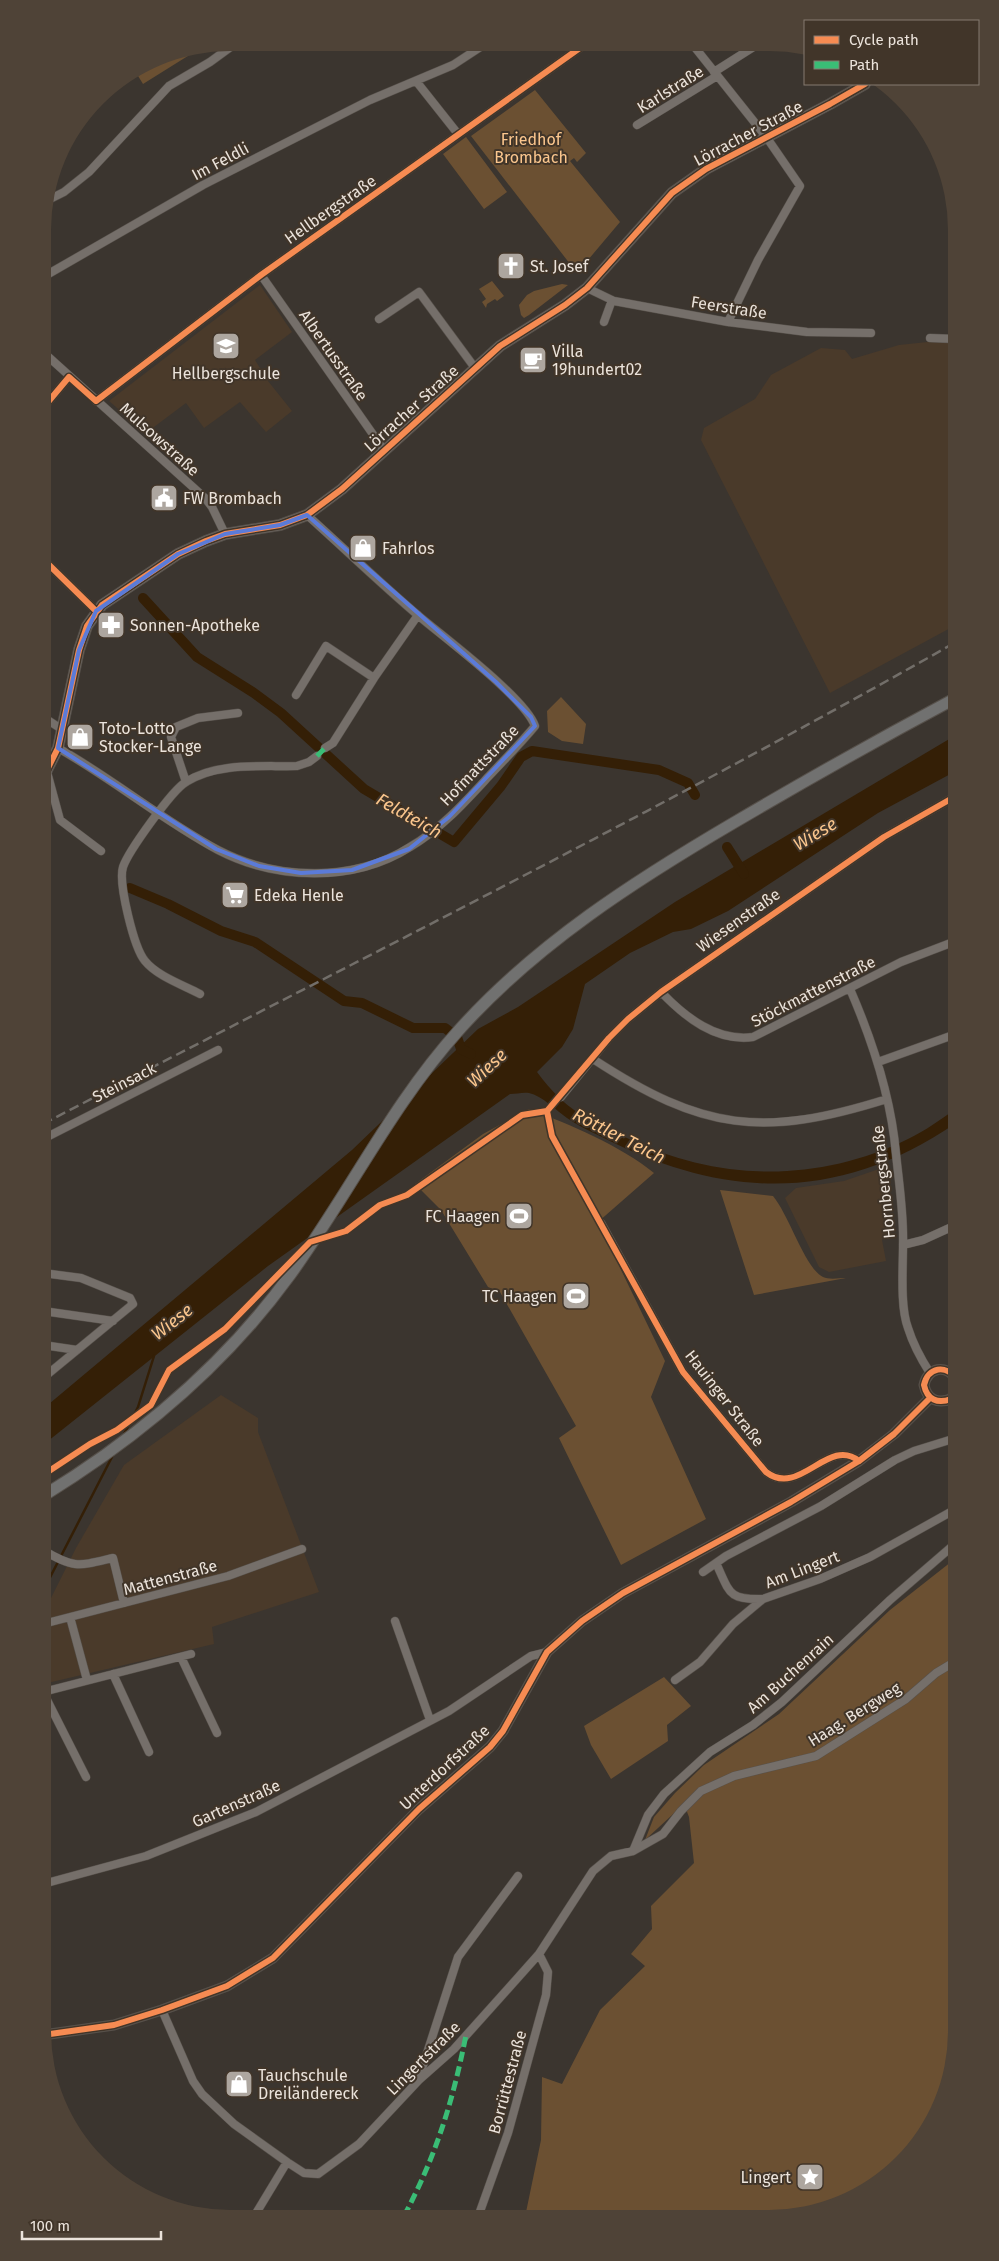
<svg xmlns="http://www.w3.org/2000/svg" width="999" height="2261" font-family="'Fira Sans',sans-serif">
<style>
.built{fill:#4a3a2a}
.green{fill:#6b5032}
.water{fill:#341f06}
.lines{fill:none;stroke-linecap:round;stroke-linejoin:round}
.stream{stroke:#341f06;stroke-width:2.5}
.canal{stroke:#341f06;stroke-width:10}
.minor-casing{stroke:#57514b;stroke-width:9}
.tertiary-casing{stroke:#57514b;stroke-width:11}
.secondary-casing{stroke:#57514b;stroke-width:12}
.primary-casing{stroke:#57514b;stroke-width:13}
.minor{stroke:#756f6a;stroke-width:8}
.tertiary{stroke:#756f6a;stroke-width:9}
.secondary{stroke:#756f6a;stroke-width:10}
.primary{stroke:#717170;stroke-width:11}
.rail{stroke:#726e69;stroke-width:2.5;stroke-dasharray:10 5;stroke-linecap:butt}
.quiet{stroke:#3abd76;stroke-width:5;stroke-dasharray:10 5;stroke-linecap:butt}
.cycleway-casing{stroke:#413529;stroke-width:9}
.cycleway{stroke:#f68b52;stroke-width:6}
.marked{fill:none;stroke:#5b7bd9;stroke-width:4;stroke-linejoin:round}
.labels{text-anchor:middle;stroke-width:4;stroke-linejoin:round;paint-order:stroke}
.street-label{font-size:16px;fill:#ebe3db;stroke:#413529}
.park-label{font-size:16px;fill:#fcc78e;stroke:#413529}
.poi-label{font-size:16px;fill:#ebe3db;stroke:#413529;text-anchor:start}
.water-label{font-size:18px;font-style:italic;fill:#fbc68d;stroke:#413529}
</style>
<rect width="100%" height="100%" fill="#3b352f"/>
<!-- built -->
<path class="built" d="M260,285L292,332L255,360L268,381L292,411L266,432L240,402L204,428L186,403L146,433L109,401Z
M937,341L956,342V625L830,693L701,440L704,428L755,399L771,375L821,348L845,350L852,359L899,345Z
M879,1169L886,1185L888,1229L882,1240L886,1261L829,1272L819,1267L785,1198L796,1188L844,1181Z
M221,1395L258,1418V1432L319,1592L212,1627L214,1644L43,1684V1614L76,1548L124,1465Z"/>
<!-- green -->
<path class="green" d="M231,43H292L214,46Z
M199,49L143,84L135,71L159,57Z
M535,90L586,153L577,162L574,158L570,161L620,222L577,273L471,136Z
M466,137L507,192L484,209L443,154Z
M492,281L504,296L497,301L495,299L487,304L486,308L482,302L486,299L479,289Z
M562,284L568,285L529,315L524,318L521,315L519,305L527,295L534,291Z
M561,697L586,724L583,744L562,741L548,732L547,711Z
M529,1109C569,1124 621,1146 654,1173L598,1222L665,1361L651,1397L706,1519L621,1565L559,1438L576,1426L500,1292L488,1287L441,1210L415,1184L483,1134Z
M720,1190L773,1196C789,1215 805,1268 823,1277C829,1280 840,1278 846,1278L754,1295Z
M956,1558V2042L942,2102L917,2145L873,2187L817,2212L768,2218L525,2217L541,2140L542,2077L562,2084L600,2010L645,1966L631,1954L652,1929L651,1906L694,1863L689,1817L684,1804L645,1840L654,1817L675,1793L704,1765L779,1714L890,1610Z
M664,1677L691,1706L667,1725L668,1741L611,1779L591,1745L584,1726Z"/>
<!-- water -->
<path class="water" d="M956,735V771L878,813L728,911L691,929L673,932L630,953L585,984L573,1029L562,1047L537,1072C566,1111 585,1118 627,1138C718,1182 818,1183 908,1139C925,1131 941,1119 956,1109V1123C839,1203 724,1200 600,1136C589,1131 577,1125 567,1118C556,1110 542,1096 529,1093C523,1092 516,1094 510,1094L268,1266L43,1445V1409L352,1150L478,1029L518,1007L675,902Z"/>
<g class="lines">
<!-- stream -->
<path class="stream" d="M123,1436L138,1407L154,1356
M43,1591L113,1455"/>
<!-- canal -->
<path class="canal" d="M143,598L197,657L254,693L281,713L364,789L454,842L501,786L521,757L532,751L659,770L688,783L695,795
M727,847L744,874
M130,888L168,904L221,931L255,942L344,1001L362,1003L413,1028H445L457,1037L461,1049L471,1054"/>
<defs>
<path id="minor" d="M693,45L767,138L800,186L758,260L728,322
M714,72L755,46
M416,81L458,134
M637,125L717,76
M48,200L64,192L89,172L169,86L210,62L236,43
M261,275L384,450
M43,277L203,185L370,100L453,65L485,44
M587,288L614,301L728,322L807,332L871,333
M379,319L419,292L475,368
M604,322L612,300
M930,338L956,339
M43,352L205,498L212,507L225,534
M96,401L261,275L584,45
M43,408L69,377
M43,559L96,611
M296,695L326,646L374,678
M43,717L63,730
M58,748C113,779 162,820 218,850C276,880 353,883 410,847C441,829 465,802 489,776C504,760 520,744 535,726C525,698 446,639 420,617C381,584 345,549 307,515
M325,748L333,743L374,678L418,615
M47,772L60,820L101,851
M186,782L171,737L176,727L198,718L238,713
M850,989C873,1042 891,1096 896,1154C899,1183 904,1215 903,1245C903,1268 900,1307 908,1328C913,1344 921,1359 930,1373
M661,992C685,1017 716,1042 753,1037L901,962L956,941
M200,994C183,985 157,976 145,961C134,948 118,883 123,867C128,852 172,790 186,782C217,762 261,767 297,766L309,762L317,756
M593,1059C703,1131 763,1138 887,1099
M878,1062L956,1034
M561,1097L609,1038L628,1019L661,992L884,837L956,796
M43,1139L218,1050
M601,1223L683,1372L766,1472C800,1498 828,1436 859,1461
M903,1245L923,1240L956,1225
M43,1311L113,1321
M43,1345L77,1350
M43,1378L133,1304L130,1298L81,1278L43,1273
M951,1399L956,1407
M43,1550C74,1569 79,1566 113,1558L124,1603
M716,1563C730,1593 728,1600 763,1599
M703,1572L726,1556L821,1506L895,1460L914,1451L956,1438
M70,1617L87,1680
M395,1621L430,1720
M43,1624L228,1576L302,1549
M181,1657L217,1733
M113,1674L149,1752
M675,1680L700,1662L733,1624L763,1599L820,1579L870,1557L956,1509
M43,1692L191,1654
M43,1692L86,1777
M633,1851L648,1815L664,1794L710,1752L753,1725L782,1702L890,1600L956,1543
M43,1884L146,1856L256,1812L449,1711L531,1656L547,1652
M162,2010L193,2081L202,2094L234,2124L287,2162L304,2173L318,2174L359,2144L419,2080L454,2049L539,1954L593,1871L611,1856L633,1851L663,1834L681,1811L701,1791L734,1776L816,1756L906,1699L936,1673L956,1661
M419,2078L458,1957L518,1876
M255,2215L287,2162
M478,2217L508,2133L546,1995L548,1972L539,1954"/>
<path id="tertiary" d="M956,1391L951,1399C938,1404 927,1400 924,1385C928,1367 946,1364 956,1379
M43,2035L114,2025L162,2010L227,1986L273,1958L419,1809L490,1747L503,1731L547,1652L582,1621L623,1593L791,1502L859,1461L894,1434L930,1398"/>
<path id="secondary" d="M43,778L58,748L79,650L87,626L102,605L178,554L206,541L225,534L280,525L307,515L342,489L500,346L565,305L587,288L672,193L706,169L830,104L865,84"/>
<path id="primary" d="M43,1496C139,1437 224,1366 290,1275C349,1194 392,1104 459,1030C536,944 636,880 735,822C808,779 881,738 956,698"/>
</defs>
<!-- minor casing -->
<use href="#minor" class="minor-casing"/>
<!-- tertiary casing -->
<use href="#tertiary" class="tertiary-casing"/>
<!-- secondary casing -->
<use href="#secondary" class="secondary-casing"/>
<!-- primary casing -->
<use href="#primary" class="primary-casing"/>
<!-- minor -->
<use href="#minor" class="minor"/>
<!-- tertiary -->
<use href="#tertiary" class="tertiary"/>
<!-- secondary -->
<use href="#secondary" class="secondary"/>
<!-- primary -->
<use href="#primary" class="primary"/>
<!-- rail -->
<path class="rail" d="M43,1124C348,965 657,812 956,642"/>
<!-- quiet -->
<path class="quiet" d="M317,756L325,748
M404,2216C436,2156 453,2101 466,2035"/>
<defs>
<path id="cycleway" d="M43,408L69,377L96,401L261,275L584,45
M43,559L96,611
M43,778L58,748L79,650L87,626L102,605L178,554L206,541L225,534L280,525L307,515L342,489L500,346L565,305L587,288L672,193L706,169L830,104L865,84
M547,1111L552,1136L683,1372L766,1472C800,1498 828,1436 859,1461
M956,1391L951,1399C938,1404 927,1400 924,1385C928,1367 946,1364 956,1379
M43,1475L90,1444L117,1430L151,1405L169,1370L225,1329L310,1242L346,1231L380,1205L407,1195L522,1115L547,1111L609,1038L628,1019L661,992L884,837L956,796
M43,2035L114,2025L162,2010L227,1986L273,1958L419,1809L490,1747L503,1731L547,1652L582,1621L623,1593L791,1502L859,1461L894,1434L930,1398"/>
</defs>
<!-- cycleway casing -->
<use href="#cycleway" class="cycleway-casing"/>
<!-- cycleway -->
<use href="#cycleway" class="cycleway"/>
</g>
<!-- marked area -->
<path class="marked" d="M307,515L496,682L531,717L535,726L449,817L409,849L352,870L301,873L259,866L216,849L58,748L79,650L96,611L178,554L225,534L280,525Z"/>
<!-- icons -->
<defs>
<symbol id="church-square" viewBox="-11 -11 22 22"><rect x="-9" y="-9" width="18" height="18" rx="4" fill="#ada69f" stroke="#413529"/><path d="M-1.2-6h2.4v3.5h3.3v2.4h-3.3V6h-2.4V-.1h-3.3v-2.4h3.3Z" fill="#fff"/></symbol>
<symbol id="school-square" viewBox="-11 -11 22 22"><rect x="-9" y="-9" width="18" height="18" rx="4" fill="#ada69f" stroke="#413529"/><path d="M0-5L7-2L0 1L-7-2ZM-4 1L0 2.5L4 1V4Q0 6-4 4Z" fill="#fff"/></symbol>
<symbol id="cafe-square" viewBox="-11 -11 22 22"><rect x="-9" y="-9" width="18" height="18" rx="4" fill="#ada69f" stroke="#413529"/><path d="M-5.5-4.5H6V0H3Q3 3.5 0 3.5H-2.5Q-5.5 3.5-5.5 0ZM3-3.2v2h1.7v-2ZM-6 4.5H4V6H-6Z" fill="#fff"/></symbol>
<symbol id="civic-square" viewBox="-11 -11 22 22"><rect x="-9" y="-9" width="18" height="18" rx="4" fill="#ada69f" stroke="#413529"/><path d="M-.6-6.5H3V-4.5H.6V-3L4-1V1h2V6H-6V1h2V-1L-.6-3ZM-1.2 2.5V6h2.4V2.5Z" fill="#fff"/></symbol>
<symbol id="shop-square" viewBox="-11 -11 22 22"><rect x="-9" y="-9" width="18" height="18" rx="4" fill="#ada69f" stroke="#413529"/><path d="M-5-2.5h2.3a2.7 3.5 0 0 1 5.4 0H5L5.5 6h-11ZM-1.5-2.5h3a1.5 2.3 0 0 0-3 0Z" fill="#fff"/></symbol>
<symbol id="pharmacy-square" viewBox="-11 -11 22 22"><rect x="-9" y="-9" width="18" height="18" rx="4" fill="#ada69f" stroke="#413529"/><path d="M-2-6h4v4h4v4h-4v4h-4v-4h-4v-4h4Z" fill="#fff"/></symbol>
<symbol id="supermarket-square" viewBox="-11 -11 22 22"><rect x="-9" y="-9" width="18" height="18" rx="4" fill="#ada69f" stroke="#413529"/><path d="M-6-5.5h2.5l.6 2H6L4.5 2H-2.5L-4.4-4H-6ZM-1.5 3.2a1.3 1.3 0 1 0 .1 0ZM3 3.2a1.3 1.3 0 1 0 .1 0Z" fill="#fff"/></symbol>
<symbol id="stadium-square" viewBox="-11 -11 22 22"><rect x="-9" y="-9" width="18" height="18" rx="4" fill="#ada69f" stroke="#413529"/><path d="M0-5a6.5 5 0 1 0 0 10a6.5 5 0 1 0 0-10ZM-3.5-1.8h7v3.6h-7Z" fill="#fff"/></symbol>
<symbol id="sight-square" viewBox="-11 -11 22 22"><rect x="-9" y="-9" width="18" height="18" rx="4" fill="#ada69f" stroke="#413529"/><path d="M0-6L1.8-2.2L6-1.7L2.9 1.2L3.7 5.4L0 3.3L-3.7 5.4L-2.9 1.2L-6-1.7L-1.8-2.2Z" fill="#fff"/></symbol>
</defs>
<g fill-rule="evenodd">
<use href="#church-square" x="495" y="250" width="32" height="32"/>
<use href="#school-square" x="210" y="330" width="32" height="32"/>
<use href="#cafe-square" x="517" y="344" width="32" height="32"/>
<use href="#civic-square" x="148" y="482" width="32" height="32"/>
<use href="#shop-square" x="347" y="532" width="32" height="32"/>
<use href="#pharmacy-square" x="95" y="609" width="32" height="32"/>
<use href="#shop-square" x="64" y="721" width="32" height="32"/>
<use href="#supermarket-square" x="219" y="879" width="32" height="32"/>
<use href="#stadium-square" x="503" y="1200" width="32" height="32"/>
<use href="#stadium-square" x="560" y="1280" width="32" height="32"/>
<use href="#shop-square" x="223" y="2068" width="32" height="32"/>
<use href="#sight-square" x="794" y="2161" width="32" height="32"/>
</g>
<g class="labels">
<!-- street labels -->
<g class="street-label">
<text transform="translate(670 89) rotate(-32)" y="6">Karlstraße</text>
<text transform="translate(748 133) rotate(-28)" y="6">Lörracher Straße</text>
<text transform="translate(220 161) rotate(-28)" y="6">Im Feldli</text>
<text transform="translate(330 209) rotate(-35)" y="6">Hellbergstraße</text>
<text transform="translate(729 307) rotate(9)" y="6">Feerstraße</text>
<text transform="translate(334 355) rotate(55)" y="6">Albertusstraße</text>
<text transform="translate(411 408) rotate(-42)" y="6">Lörracher Straße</text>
<text transform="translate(160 439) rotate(42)" y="6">Mulsowstraße</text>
<text transform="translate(479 765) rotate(-46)" y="6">Hofmattstraße</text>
<text transform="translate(738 920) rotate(-35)" y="6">Wiesenstraße</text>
<text transform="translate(813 991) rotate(-27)" y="6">Stöckmattenstraße</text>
<text transform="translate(124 1082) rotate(-27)" y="6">Steinsack</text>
<text transform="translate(883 1182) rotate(-96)" y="6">Hornbergstraße</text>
<text transform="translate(725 1398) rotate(52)" y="6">Hauinger Straße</text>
<text transform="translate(802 1569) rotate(-21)" y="6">Am Lingert</text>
<text transform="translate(170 1577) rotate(-15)" y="6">Mattenstraße</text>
<text transform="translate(790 1673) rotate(-42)" y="6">Am Buchenrain</text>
<text transform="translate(854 1714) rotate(-32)" y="6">Haag. Bergweg</text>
<text transform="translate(444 1767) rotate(-43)" y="6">Unterdorfstraße</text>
<text transform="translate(236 1803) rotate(-24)" y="6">Gartenstraße</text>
<text transform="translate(423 2058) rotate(-45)" y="6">Lingertstraße</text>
<text transform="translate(507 2082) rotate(-75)" y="6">Borrüttestraße</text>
</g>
<!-- park labels -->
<g class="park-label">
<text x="531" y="145">Friedhof<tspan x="531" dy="18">Brombach</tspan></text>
</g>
<!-- poi labels -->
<g class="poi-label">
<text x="530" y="272">St. Josef</text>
<text x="552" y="357">Villa<tspan x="552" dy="18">19hundert02</tspan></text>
<text x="226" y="379" text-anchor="middle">Hellbergschule</text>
<text x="183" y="504">FW Brombach</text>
<text x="382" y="554">Fahrlos</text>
<text x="130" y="631">Sonnen-Apotheke</text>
<text x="99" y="734">Toto-Lotto<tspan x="99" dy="18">Stocker-Lange</tspan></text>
<text x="254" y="901">Edeka Henle</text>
<text x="500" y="1222" text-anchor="end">FC Haagen</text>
<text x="557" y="1302" text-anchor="end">TC Haagen</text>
<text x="258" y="2081">Tauchschule<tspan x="258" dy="18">Dreiländereck</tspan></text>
<text x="791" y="2183" text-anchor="end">Lingert</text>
</g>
<!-- water labels -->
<g class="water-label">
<text transform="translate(409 816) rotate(30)" y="6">Feldteich</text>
<text transform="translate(815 834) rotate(-31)" y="6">Wiese</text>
<text transform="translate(487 1068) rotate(-43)" y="6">Wiese</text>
<text transform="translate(619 1136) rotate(27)" y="6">Röttler Teich</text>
<text transform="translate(172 1322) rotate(-38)" y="6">Wiese</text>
</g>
</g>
<!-- crop -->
<path d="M0 0H999V2261H0ZM230 51H769A179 179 0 0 1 948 230V2031A179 179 0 0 1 769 2210H230A179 179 0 0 1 51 2031V230A179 179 0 0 1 230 51Z" fill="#4f4337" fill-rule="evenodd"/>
<!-- legend -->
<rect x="804" y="20" width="175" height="65" fill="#413529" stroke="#857b70"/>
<rect x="814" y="36" width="25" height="8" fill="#f68b52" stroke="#857b70"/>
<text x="849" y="45" font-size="15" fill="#ebe3db">Cycle path</text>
<rect x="814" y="61" width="25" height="8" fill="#3abd76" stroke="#857b70"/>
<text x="849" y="70" font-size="15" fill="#ebe3db">Path</text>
<!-- scale -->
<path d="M22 2231v8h139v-8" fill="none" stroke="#ebe3db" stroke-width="2.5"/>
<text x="30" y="2231" font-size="15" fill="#ebe3db" stroke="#413529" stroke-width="4" paint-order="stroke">100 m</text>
</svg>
